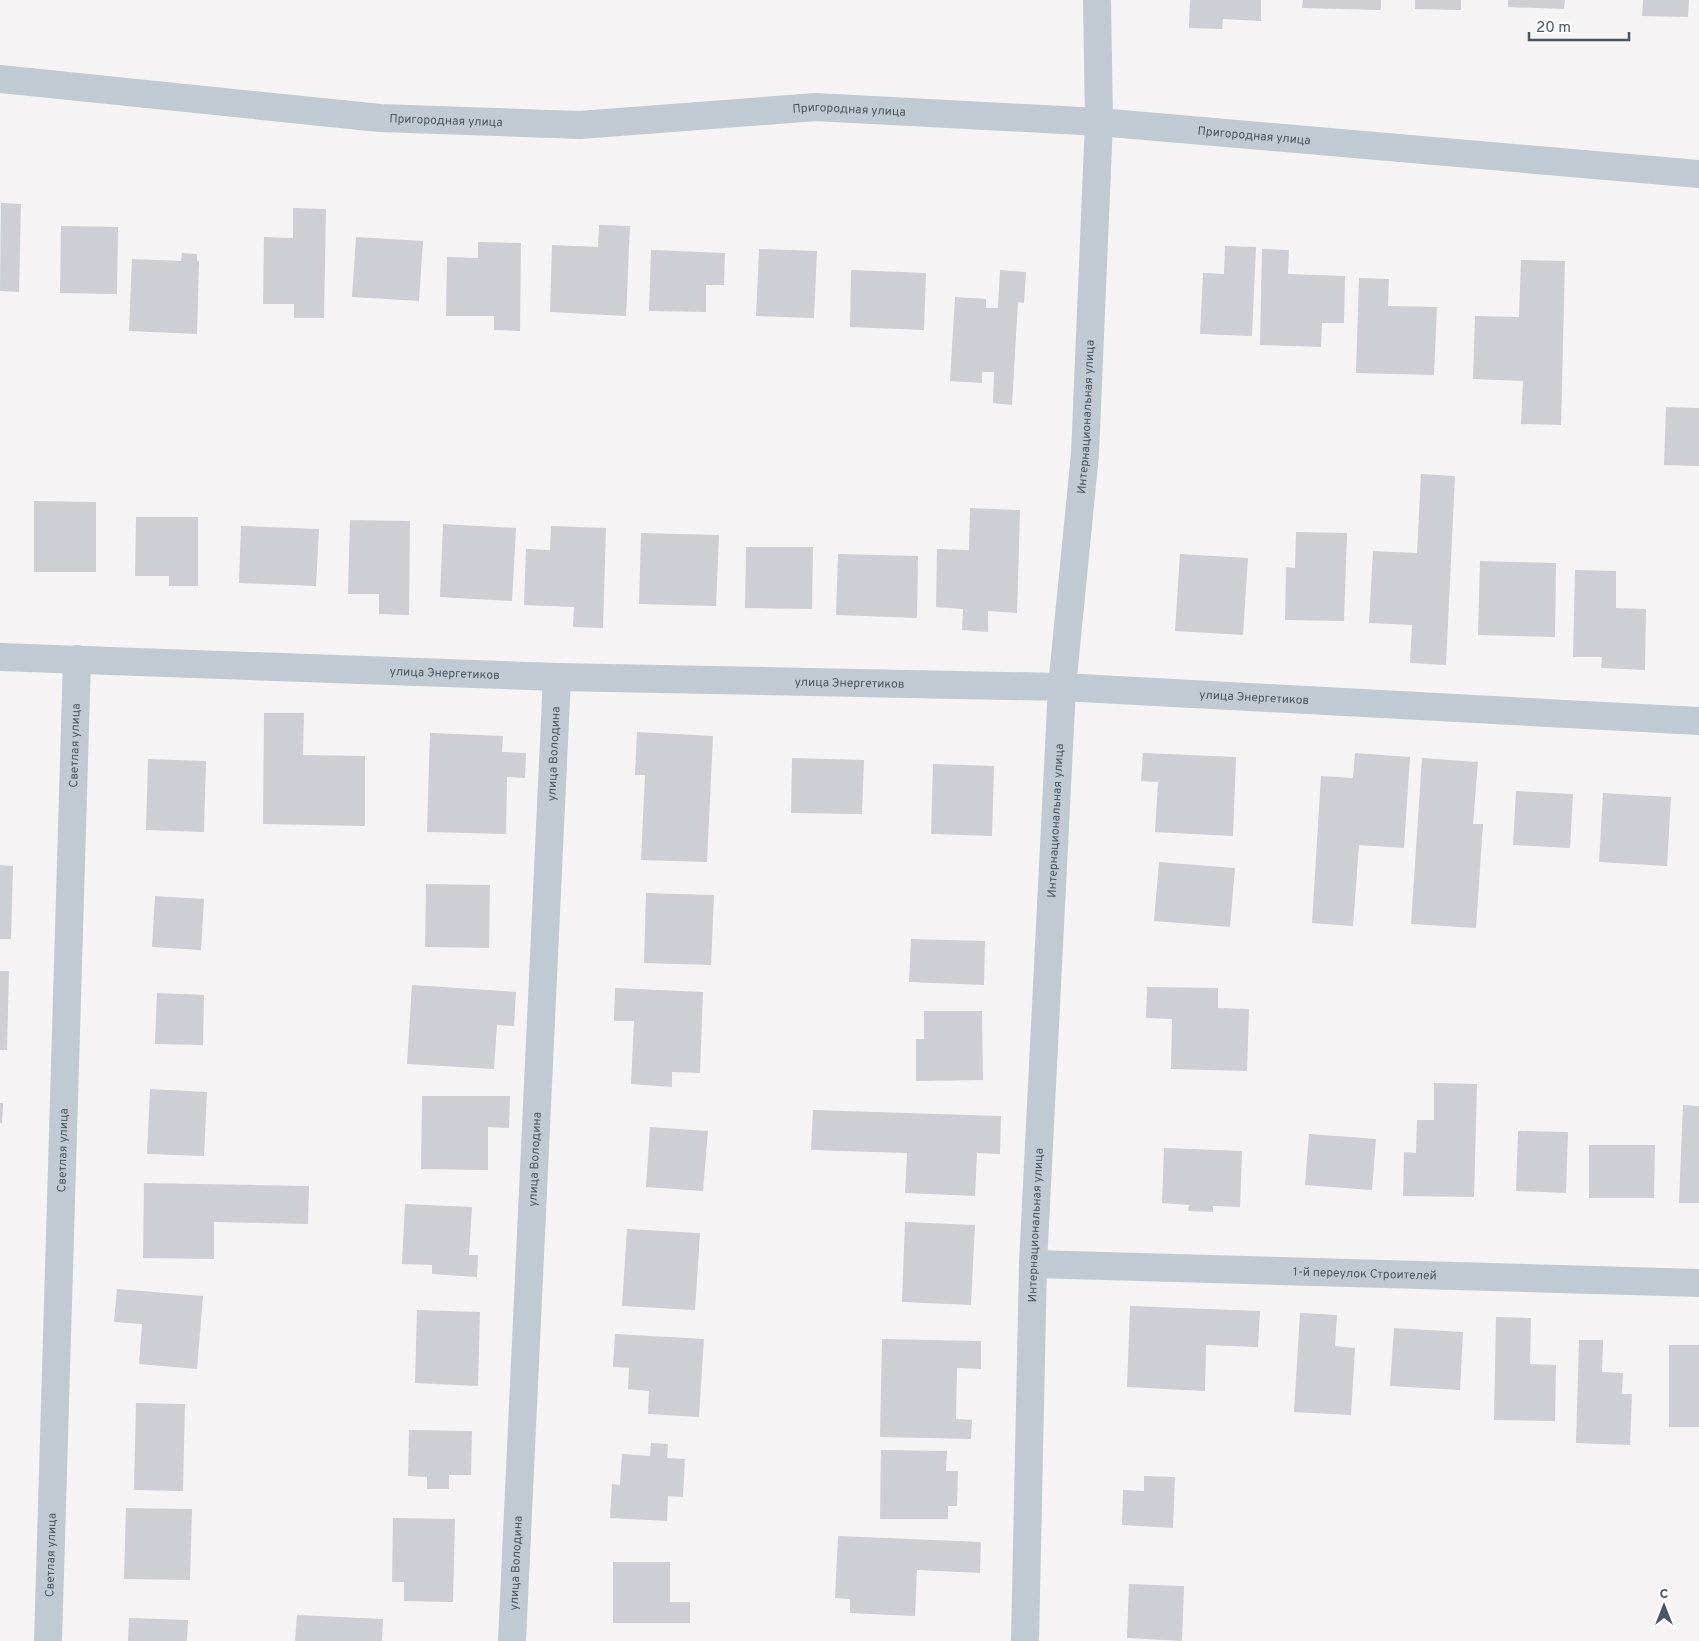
<svg xmlns="http://www.w3.org/2000/svg" width="1699" height="1641" font-family="Overpass,sans-serif">
<style>
.building{fill:#cdcfd5}
.lines{fill:none;stroke-linecap:round;stroke-linejoin:round}
.minor{stroke:#c1cad2;stroke-width:28}
.labels{text-anchor:middle;stroke-width:5;stroke-linejoin:round;paint-order:stroke}
.street-label{font-size:12px;fill:#4a5661;stroke:#fff}
</style>
<rect width="100%" height="100%" fill="#f5f3f3"/>
<!-- building -->
<path class="building" d="M1190,0H1261V21L1223,19L1222,29L1189,28Z
M1303,0H1381V10L1302,8Z
M1415,0H1461V10L1415,9Z
M1508,0H1565L1564,9L1508,7Z
M1643,0H1689L1688,17L1642,16Z
M1,203L21,204L19,292L0,291Z
M293,208L326,209L324,318H294V304H263L264,237L293,238Z
M599,225L630,226L626,316L550,312L552,245L598,247Z
M61,226L118,227L117,294L60,293Z
M356,237L423,241L419,301L352,297Z
M478,242L521,243L520,331L494,330V316H446L447,257L478,258Z
M1225,246L1256,247L1252,336L1200,334L1203,273L1224,274Z
M759,249L817,251L814,318L756,316Z
M1262,249L1289,250L1288,274L1345,276L1344,323H1322L1321,347L1260,345Z
M651,250L725,253L724,285H706V312L649,311Z
M182,253L197,254V261H199L197,334L129,331L132,259L181,261Z
M1521,260L1565,261L1561,425L1521,424L1523,381L1473,379L1475,316L1519,317Z
M851,270L926,273L924,330L850,327Z
M1000,270L1026,272L1024,303L1018,302L1012,405L993,403L994,372H982V383L950,381L955,297L986,299V308H998Z
M1359,278L1389,279L1388,306L1437,307L1434,375L1356,373Z
M1666,407L1699,408V466L1664,465Z
M1421,474L1455,476L1446,665L1410,663L1412,625L1369,623L1373,551L1417,553Z
M34,501L96,502V572H34Z
M970,508L1020,510L1017,613L988,611V632L962,630L963,609L936,607L937,549L969,550Z
M136,517H198V586H169V576H135Z
M350,520L410,521L409,615L379,614V594H348Z
M443,524L516,528L512,601L440,597Z
M241,526L319,529L316,586L239,583Z
M551,526L606,528L603,628L573,627L574,607L524,605L526,549L550,550Z
M1296,532L1347,533L1344,621L1285,620L1286,567L1295,568Z
M641,533L719,535L716,606L639,604Z
M746,547H813L812,609L745,608Z
M838,554L918,556L917,618L836,615Z
M1180,554L1248,558L1243,635L1175,631Z
M1480,561L1556,563L1555,637L1478,635Z
M1575,570L1616,571V608L1646,609L1645,670L1601,668L1602,657H1573Z
M264,713H304L303,755L365,756V826L263,824Z
M637,732L713,736L707,862L641,860L645,775H635Z
M430,733L503,736L502,752L526,753L525,778L507,777L506,834L427,832Z
M1143,753L1236,757L1233,836L1155,832L1158,782L1141,781Z
M1355,753L1410,757L1404,848L1359,845L1353,926L1312,923L1321,776L1353,778Z
M792,758L864,760L862,814L791,813Z
M1422,758L1478,762L1473,824H1483L1476,928L1411,924Z
M148,759L206,761L204,832L146,830Z
M933,764L994,766L992,836L931,834Z
M1516,791L1573,794L1570,848L1513,845Z
M1603,793L1671,797L1667,866L1599,862Z
M1159,862L1235,868L1230,927L1154,921Z
M0,865L13,866L11,939H0Z
M426,884L490,885L489,948L425,947Z
M646,893L714,895L711,965L644,963Z
M155,896L204,899L201,950L152,947Z
M911,939L985,941L984,985L909,982Z
M0,971H9L7,1050H0Z
M412,985L516,992L514,1026L497,1025L494,1069L407,1064Z
M1147,987L1218,988V1008L1249,1009L1247,1071L1171,1069L1172,1019L1146,1018Z
M615,988L703,992L700,1073L672,1072V1087L631,1084L634,1021H614Z
M157,993L204,995L203,1045L155,1044Z
M924,1011H982L983,1080L916,1081V1039H924Z
M1434,1083L1477,1084L1474,1197L1403,1196L1404,1152L1416,1153L1417,1120H1434Z
M150,1089L207,1092L204,1156L147,1154Z
M422,1096H510L509,1128L488,1127V1170L421,1169Z
M0,1103H3L2,1123H0Z
M1683,1105L1699,1106V1203H1679Z
M813,1110L1001,1116L1000,1154L977,1153L975,1196L905,1193L907,1153L811,1150Z
M650,1127L708,1131L703,1191L646,1187Z
M1518,1131L1568,1132L1566,1193L1516,1191Z
M1309,1134L1376,1139L1372,1190L1305,1185Z
M1589,1145H1655L1654,1198H1589Z
M1164,1148L1242,1151L1240,1207L1213,1206V1212L1188,1211L1189,1205L1162,1203Z
M144,1183L309,1186L308,1224L214,1222V1259L143,1258Z
M405,1204L472,1207L469,1255H478L477,1277L432,1274V1265L402,1264Z
M905,1222L975,1225L971,1305L902,1302Z
M627,1229L700,1233L695,1310L622,1306Z
M117,1289L203,1296L197,1369L139,1364L142,1324L114,1322Z
M1130,1306L1260,1311L1258,1347L1206,1345L1205,1391L1127,1387Z
M417,1310L480,1312L478,1386L415,1383Z
M1300,1313L1337,1315L1335,1346L1355,1348L1351,1415L1294,1412Z
M1496,1317L1531,1318L1530,1364L1556,1365L1555,1421L1494,1420Z
M1394,1328L1463,1332L1460,1390L1390,1386Z
M615,1334L704,1339L699,1417L648,1414L649,1391L628,1389L629,1368L613,1367Z
M882,1339L981,1341V1369L957,1368L956,1419L972,1420L971,1439L880,1437Z
M1579,1340H1603L1602,1372L1623,1373L1622,1394H1632L1630,1445L1576,1443Z
M1669,1345H1699V1427H1669Z
M136,1403L185,1404L183,1491L134,1490Z
M409,1430L472,1431L471,1475H449V1489H427V1477L408,1476Z
M651,1443L668,1444L667,1458L685,1459L683,1497L668,1496L667,1521L610,1518L612,1484L620,1485L622,1454L650,1456Z
M881,1450L947,1451L946,1471H958L957,1506H948V1519H880Z
M1144,1476L1175,1477L1173,1528L1122,1525L1123,1490L1144,1491Z
M126,1508L192,1509L190,1580L124,1579Z
M393,1518L455,1519L453,1602L404,1601V1582H392Z
M838,1536L981,1542L980,1573L917,1570L915,1616L850,1613V1599L835,1598Z
M613,1562H670V1602H690V1623H613Z
M1129,1584L1184,1586L1182,1641L1127,1638Z
M297,1615L383,1619L382,1641H295Z
M129,1618L188,1620L187,1641H128Z"/>
<g class="lines">
<!-- minor -->
<g class="minor">
<path id="s1" d="M0,79L380,118L580,125L816,107L1099,122L1699,174"/>
<path id="s2" d="M0,657L557,677L1062,687L1699,721"/>
<path id="s3" d="M1033,1264L1699,1283"/>
<path id="s4" d="M48,1641L77,659"/>
<path id="s5" d="M512,1641L557,677"/>
<path id="s6" d="M1025,1641L1033,1264L1062,687L1085,454L1099,122L1097,0"/>
</g>
</g>
<g class="labels">
<!-- street labels -->
<g class="street-label">
<text dy="4" stroke="none"><textPath href="#s1" startOffset="852">Пригородная улица</textPath></text>
<text dy="4" stroke="none"><textPath href="#s1" startOffset="448">Пригородная улица</textPath></text>
<text dy="4" stroke="none"><textPath href="#s1" startOffset="1258">Пригородная улица</textPath></text>
<text dy="4" stroke="none"><textPath href="#s6" startOffset="1226">Интернациональная улица</textPath></text>
<text dy="4" stroke="none"><textPath href="#s2" startOffset="445">улица Энергетиков</textPath></text>
<text dy="4" stroke="none"><textPath href="#s2" startOffset="850">улица Энергетиков</textPath></text>
<text dy="4" stroke="none"><textPath href="#s2" startOffset="1255">улица Энергетиков</textPath></text>
<text dy="4" stroke="none"><textPath href="#s4" startOffset="896">Светлая улица</textPath></text>
<text dy="4" stroke="none"><textPath href="#s5" startOffset="888">улица Володина</textPath></text>
<text dy="4" stroke="none"><textPath href="#s6" startOffset="821">Интернациональная улица</textPath></text>
<text dy="4" stroke="none"><textPath href="#s4" startOffset="491">Светлая улица</textPath></text>
<text dy="4" stroke="none"><textPath href="#s5" startOffset="482">улица Володина</textPath></text>
<text dy="4" stroke="none"><textPath href="#s6" startOffset="416">Интернациональная улица</textPath></text>
<text dy="4" stroke="none"><textPath href="#s3" startOffset="332">1-й переулок Строителей</textPath></text>
<text dy="4" stroke="none"><textPath href="#s4" startOffset="86">Светлая улица</textPath></text>
<text dy="4" stroke="none"><textPath href="#s5" startOffset="78">улица Володина</textPath></text>
</g>
</g>
<!-- north arrow -->
<g transform="translate(1664 1606)" stroke="#ffffff" stroke-width="4" paint-order="stroke">
<path d="M0-4L9 19L0 12L-9 19Z" fill="#4a5661"/>
<text y="-8" font-size="14" font-weight="bold" text-anchor="middle" fill="#4a5661">С</text>
</g>
<!-- scale -->
<path d="M1529 32v8h100v-8" fill="none" stroke="#4a5661" stroke-width="2.5"/>
<text x="1536" y="32" font-size="15" fill="#4a5661" stroke="#ffffff" stroke-width="4" paint-order="stroke">20 m</text>
</svg>
